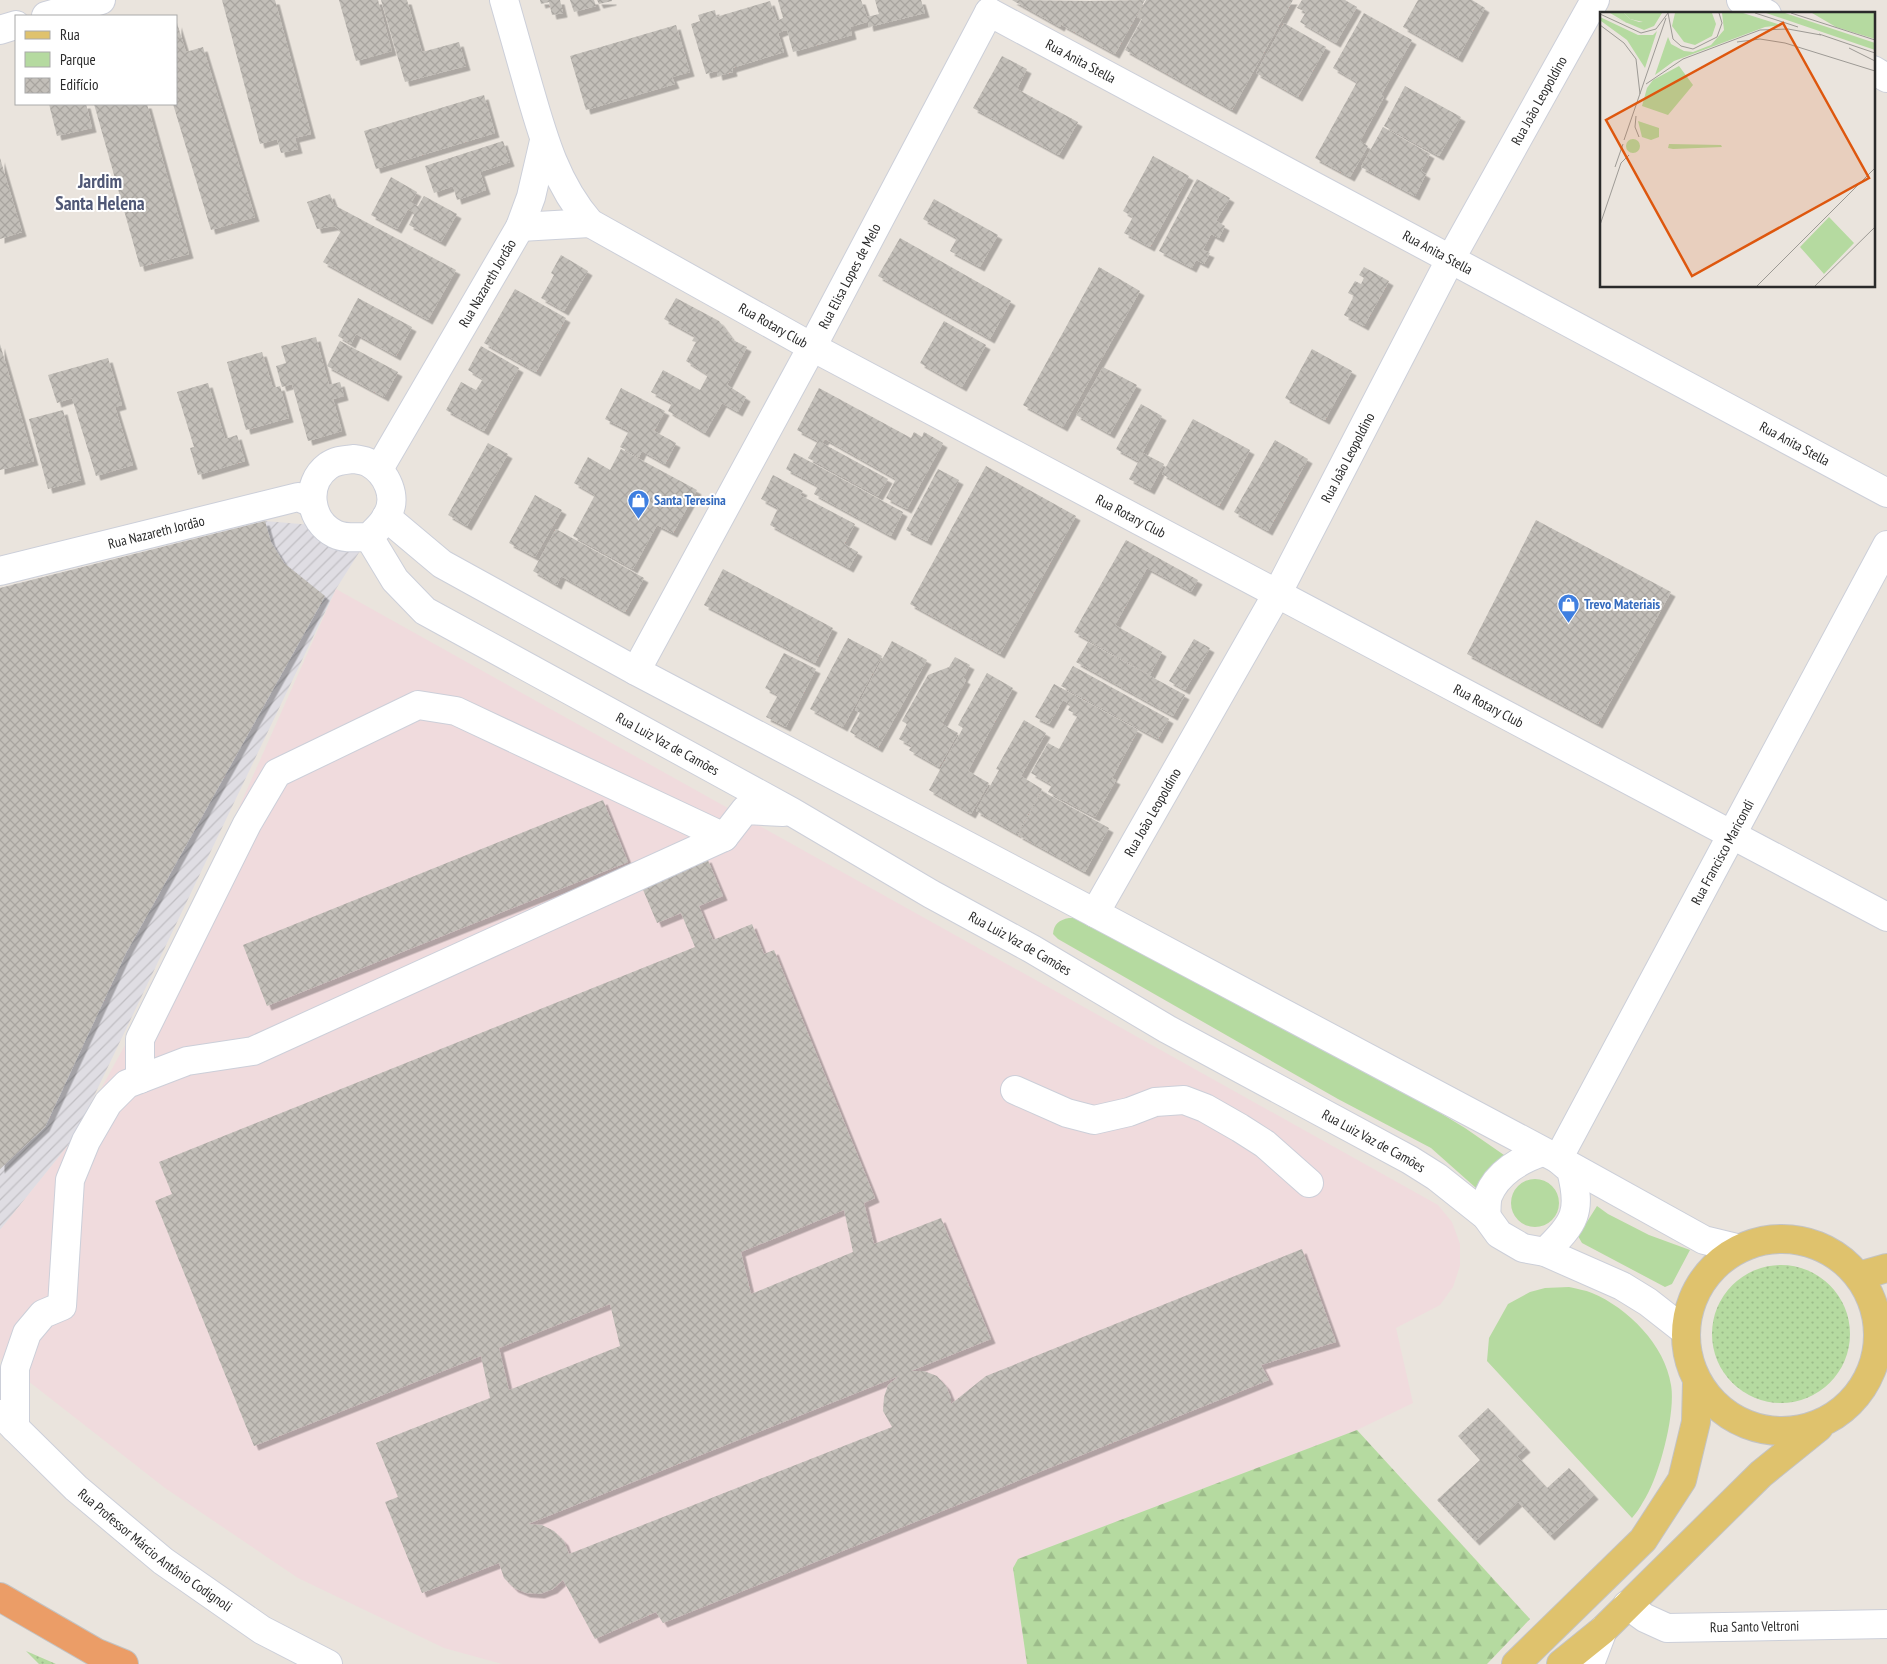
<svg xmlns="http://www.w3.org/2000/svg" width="1887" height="1664" font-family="'PT Sans Narrow',sans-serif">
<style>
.industrial{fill:url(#industrial-furrows)}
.medical{fill:#f0dbdd}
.grass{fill:url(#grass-dots)}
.forest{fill:url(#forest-firs)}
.park{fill:#b5daa0}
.building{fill:url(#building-cross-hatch);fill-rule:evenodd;filter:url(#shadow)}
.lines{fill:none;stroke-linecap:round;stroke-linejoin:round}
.minor-casing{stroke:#cccfd9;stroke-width:30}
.major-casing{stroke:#c3c3c3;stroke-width:30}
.highway-casing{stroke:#c3c3c3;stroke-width:30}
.minor{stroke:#fff;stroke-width:28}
.major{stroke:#dfc26d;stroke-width:28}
.highway{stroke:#eb9d67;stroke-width:28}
.labels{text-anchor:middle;stroke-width:4;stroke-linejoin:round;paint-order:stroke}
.street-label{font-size:14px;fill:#2a2a2a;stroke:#fff}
.shop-label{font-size:14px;font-weight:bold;fill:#366cbe;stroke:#fff;text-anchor:start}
.district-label{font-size:19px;font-weight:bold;fill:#4f5775;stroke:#fff}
.inset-road{fill:none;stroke:#9d9a95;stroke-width:1}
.view{fill:#de570e;fill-opacity:0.15;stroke:#de570e;stroke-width:2.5}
.inset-edge{fill:none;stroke:#2a2a2a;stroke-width:2.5}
</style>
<defs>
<pattern id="industrial-furrows" width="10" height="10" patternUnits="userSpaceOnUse" patternTransform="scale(1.25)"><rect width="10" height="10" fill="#dfdde3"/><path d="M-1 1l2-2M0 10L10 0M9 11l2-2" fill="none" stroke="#c0bec3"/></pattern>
<pattern id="grass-dots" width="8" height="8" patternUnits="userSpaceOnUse" patternTransform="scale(1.25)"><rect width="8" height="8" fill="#b5daa0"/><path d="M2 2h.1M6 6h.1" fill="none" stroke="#9cbb8a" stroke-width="1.8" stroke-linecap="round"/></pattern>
<pattern id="forest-firs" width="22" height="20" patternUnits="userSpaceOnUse" patternTransform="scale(1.25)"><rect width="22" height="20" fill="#b5daa0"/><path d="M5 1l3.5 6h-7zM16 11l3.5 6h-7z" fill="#9cbb8a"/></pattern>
<pattern id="building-cross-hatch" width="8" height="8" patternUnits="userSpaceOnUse" patternTransform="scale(1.25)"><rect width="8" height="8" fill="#c3bfb9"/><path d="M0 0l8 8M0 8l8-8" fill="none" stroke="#a8a49f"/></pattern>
<filter id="shadow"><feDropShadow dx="4.5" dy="4.5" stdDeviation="0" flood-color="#0004"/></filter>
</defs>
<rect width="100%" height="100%" fill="#eae4dd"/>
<!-- industrial -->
<path class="industrial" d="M265,521L312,525L360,551L336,589L74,1138L0,1230V588Z"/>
<!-- medical -->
<path class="medical" d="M336,589L1438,1205L1452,1222L1460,1244V1266L1453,1287L1440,1305L1396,1328L1413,1403L1357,1430L1018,1559L1013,1568L1027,1664H502L444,1648L298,1578L165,1488L0,1359V1230L74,1138L169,965Z"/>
<!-- grass -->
<path class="grass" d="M1712 1334a69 69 0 1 1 138 0a69 69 0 1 1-138 0Z
M26,1651L56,1664H39Z"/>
<!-- forest -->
<path class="forest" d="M1357,1430L1530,1619L1487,1664H1027L1013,1568L1018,1559Z"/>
<!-- park -->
<path class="park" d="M1069,918H1075L1414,1097L1465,1128L1504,1155L1476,1188L1431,1148L1338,1099L1058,939L1053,934C1054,924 1059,920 1069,918Z
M1511 1203a24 24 0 1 1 48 0a24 24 0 1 1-48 0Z
M1597,1206L1608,1214L1649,1235L1690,1250L1672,1284L1665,1287L1582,1243L1578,1236Z
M1569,1287C1577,1289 1585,1290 1592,1293C1628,1308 1665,1345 1671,1385C1676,1413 1659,1478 1643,1502C1640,1508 1636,1513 1632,1518L1487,1361L1489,1338L1508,1304L1530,1292L1545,1288Z"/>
<!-- building -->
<path class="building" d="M222,0H275L311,134L295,138L298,149L281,153L277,139L260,144Z
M339,0H378L392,51L356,61Z
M381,0H407L422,52L459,42L466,66L405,82Z
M540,0H560L563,13L552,15L549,2L541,4Z
M570,0H594L596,6L574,12Z
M597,0H612V1L599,4Z
M778,0H861L867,17L879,14L875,0H921L925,13L869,27L867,17V22L850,27L852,35L793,52L787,30L783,31L778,33L784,52L732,68L733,72L718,76L717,71L706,74L691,24L700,21L698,15L715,10L716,17L770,1L777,21L783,18Z
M1012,0L1089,1L1145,0L1115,54L1062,25L1068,13L1060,27Z
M1146,0H1293L1232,110L1125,50L1142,19L1137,17Z
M1302,0H1345L1357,7L1336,43L1300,22L1306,12L1297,8Z
M1418,0H1472L1485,8L1458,58L1403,27Z
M1364,13L1412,40L1381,95L1384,97L1360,141L1368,146L1350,177L1315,158L1357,82L1333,68Z
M177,23L186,52L203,47L255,217L211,230L173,104H176Z
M1284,23L1326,47L1298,97L1256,73Z
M676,25L690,72L672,77L675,84L586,110L570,56Z
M1002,56L1027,69L1017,89L1078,122L1059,155L973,108Z
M1405,86L1461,117L1439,156L1384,126Z
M484,95L495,133L376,169L364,131Z
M49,104H86L92,128L57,136Z
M94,104H147L189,254L140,267Z
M1383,127L1430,154L1421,171L1426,174L1415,196L1361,167Z
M503,141L510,162L480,172L486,190L457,200L453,186L434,193L425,166Z
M1153,156L1189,176L1150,247L1124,233L1133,217L1123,211Z
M0,158L22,232L0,239Z
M391,177L417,192L411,203L418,206L424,196L457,214L441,242L409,225L415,213L408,209L397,229L371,215Z
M1197,179L1230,198L1216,221L1225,226L1219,238L1211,234L1203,250L1210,253L1204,264L1196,260L1192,268L1159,251Z
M330,194L334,205L456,270L428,320L323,262L341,231L334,226L317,229L307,202Z
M934,199L998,235L980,267L950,251L957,238L923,219Z
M900,238L1011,301L990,339L878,276Z
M561,255L588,271L564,311L541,298L554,275L551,273Z
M1099,267L1140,291L1063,427L1023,405Z
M1364,267L1389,281L1364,326L1344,315L1354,296L1348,293L1355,281L1361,284L1364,278L1359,275Z
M515,289L566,318L536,372L484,343Z
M358,298L412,327L396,356L356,334L351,344L338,336Z
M676,298L719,321L733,340L747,347L727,385L746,397L738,412L722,403L705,433L668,411L672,403L651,392L663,370L700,390L708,375L686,361L696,342L692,341L695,336L664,319Z
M944,321L986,345L962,387L920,363Z
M316,337L329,385L340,382L344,396L333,399L342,431L308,441L292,384L282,387L276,366L286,363L281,346Z
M340,341L398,372L384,397L327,366Z
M0,344L34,461L0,470Z
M481,346L519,368L484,431L446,410L461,382L476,390L483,379L468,370Z
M1312,349L1352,371L1325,420L1285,398Z
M262,352L273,388L280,386L289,418L246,430L227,362Z
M108,358L122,405L115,407L133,465L96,476L72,398L57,403L48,375Z
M1103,367L1137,385L1110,434L1076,415Z
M208,383L225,439L237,435L245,461L198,475L190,448L194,447L177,392Z
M621,388L665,411L654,431L676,443L665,464L642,451L639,457L620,447L629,431L605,419Z
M819,388L911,438L914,432L922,437L924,432L943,443L907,509L886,498L896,479L825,439L822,443L888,479L878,496L808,458L818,441L797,430Z
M1141,404L1162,416L1138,461L1116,449Z
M63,410L81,480L48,489L29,419Z
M1193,419L1250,450L1219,506L1162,474Z
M1275,440L1308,459L1268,531L1234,512Z
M488,443L508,454L467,526L448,515Z
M621,449L697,490L673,533L657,525L633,569L573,536L595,495L574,483L588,457L610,470Z
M794,453L903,512L891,536L814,494L818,486L786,469Z
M1143,453L1164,464L1150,490L1129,479Z
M986,466L1076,516L1000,654L910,604Z
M938,469L959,480L927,541L906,530Z
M773,475L803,491L800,495L855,524L844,544L858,552L849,568L770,525L778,508L761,499Z
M535,495L562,510L535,557L509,543Z
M1536,520L1671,592L1598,724L1467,654Z
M265,521L271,542L284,563L325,596L126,953L45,1127L0,1169V588Z
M556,529L644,578L625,612L561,576L557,585L533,571Z
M1126,540L1198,580L1191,592L1147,568L1115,625L1162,652L1150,675L1074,632Z
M723,569L833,628L815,663L704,605Z
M848,638L882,656L843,727L810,709Z
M1194,639L1210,648L1185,690L1169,681Z
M892,641L927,660L878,748L850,732L860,713L855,710Z
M1088,642L1185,695L1173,716L1076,662Z
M784,653L816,669L786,727L766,717L778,695L765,688Z
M955,657L970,665L963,678L966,680L942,724L958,733L939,767L909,750L912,746L899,739L907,724L902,721L928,675L949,667Z
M1073,666L1169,719L1158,739L1061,686Z
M987,673L1013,688L968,771L989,783L971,814L929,790L963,728L958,725Z
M1054,684L1138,730L1112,778L1116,780L1095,817L1048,792L1052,785L1031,773L1048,743L1059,749L1078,715L1068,710L1071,705L1063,700L1049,724L1035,717Z
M1024,720L1046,733L1021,776L1042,789L1017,834L976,811L999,770L996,769Z
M1042,791L1109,828L1085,872L1018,835Z
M603,800L628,862L267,1006L243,945Z
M707,858L723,896L699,906L713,940L752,924L764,954L774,950L875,1198L864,1203L874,1244L941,1218L991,1339L911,1371H924L937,1376L946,1386L951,1398V1404L986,1376L1302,1249L1336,1342L1261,1365L1269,1380L663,1623L656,1612L595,1639L563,1580L553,1589L540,1594L526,1593L514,1588L504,1578L499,1563L422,1593L385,1502L398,1497L376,1443L490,1398L481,1356L254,1446L155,1201L172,1194L159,1162L695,947L681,913L657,923L641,885ZM844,1210L853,1252L751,1294L741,1252ZM610,1304L620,1346L509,1390L499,1348ZM899,1376L888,1385L884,1397L883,1411L892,1427L569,1554L564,1541L554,1531L542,1525L528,1524Z
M1488,1408L1526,1448L1517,1456L1547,1488L1569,1468L1594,1495L1550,1536L1518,1502L1475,1541L1437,1500L1480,1460L1458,1436Z"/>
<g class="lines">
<defs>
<g id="minor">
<path id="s1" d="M504,0C512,29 521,59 529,88C543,137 556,184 590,223L812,347L1887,917"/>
<path d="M1741,0L1767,14"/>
<path id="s2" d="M989,12L1887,493"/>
<path d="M46,16L101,0"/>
<path d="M0,30L16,25"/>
<path d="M1873,70L1887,78"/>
<path d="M520,227L590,223"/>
<path d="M354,459C359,460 364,460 369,463C387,473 398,497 387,516C383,524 375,531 369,537C358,537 345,539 335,534C309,521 304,484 328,466C336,460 344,460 354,459Z"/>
<path id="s3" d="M379,469L520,227L531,197L544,141"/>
<path d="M386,517L442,564L636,671L1095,913L1558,1159L1704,1240L1737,1248"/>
<path id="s4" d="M369,537L395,580L425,611L792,812L931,894L1032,949L1167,1029L1410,1160L1437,1177L1486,1216L1499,1234L1523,1248L1545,1252L1622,1286L1648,1302L1685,1331"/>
<path id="s5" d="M0,571L298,497L312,503"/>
<path id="s6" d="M636,671L812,347L989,12"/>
<path id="s7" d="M1095,913L1277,594L1450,260L1595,0"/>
<path d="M140,1079V1039L247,824L277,773L418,705L456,711L724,837"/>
<path d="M1015,1090L1067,1113L1094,1120L1129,1112L1155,1102L1184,1100L1205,1108L1240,1128L1265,1144L1309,1183"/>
<path d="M1486,1216C1487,1210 1486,1202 1488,1196C1497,1173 1521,1159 1543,1152"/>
<path id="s8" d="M1545,1252C1575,1222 1582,1213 1571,1170L1558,1159L1887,545"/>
<path id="s9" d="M1,1414L76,1488L163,1561L262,1630L328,1664"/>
<path d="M15,1428V1368L27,1333L43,1314L62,1306L70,1180L86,1141L108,1103L127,1084L187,1061L253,1051L724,837L745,810L783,812"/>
<path id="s10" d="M1627,1605L1645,1618L1667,1628L1887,1624"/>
<path d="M1590,1664L1603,1630"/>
</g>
<path id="major" d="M1686 1335a96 96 0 1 1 192 0a96 96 0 1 1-192 0Z
M1859,1276L1887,1268
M1516,1664L1643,1540L1682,1480L1696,1422L1697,1382
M1561,1664L1603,1630L1761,1474L1819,1427"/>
<path id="highway" d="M0,1597L97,1653L124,1664"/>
</defs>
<!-- minor casing -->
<use href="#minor" class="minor-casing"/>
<!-- major casing -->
<use href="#major" class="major-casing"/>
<!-- highway casing -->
<use href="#highway" class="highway-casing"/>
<!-- minor -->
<use href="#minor" class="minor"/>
<!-- major -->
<use href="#major" class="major"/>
<!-- highway -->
<use href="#highway" class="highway"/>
</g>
<!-- icons -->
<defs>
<symbol id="shop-pin" viewBox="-11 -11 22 30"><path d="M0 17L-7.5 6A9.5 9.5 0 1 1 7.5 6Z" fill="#3f7fe0" stroke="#fff"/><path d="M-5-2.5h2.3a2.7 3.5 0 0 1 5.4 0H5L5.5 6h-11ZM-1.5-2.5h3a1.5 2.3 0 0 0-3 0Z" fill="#fff"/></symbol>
</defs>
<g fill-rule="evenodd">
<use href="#shop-pin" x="626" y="488" width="25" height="34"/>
<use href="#shop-pin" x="1556" y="592" width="25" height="34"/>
</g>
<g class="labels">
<!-- street labels -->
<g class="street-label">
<text dy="5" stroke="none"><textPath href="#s2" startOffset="104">Rua Anita Stella</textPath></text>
<text dy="5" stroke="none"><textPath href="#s7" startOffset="926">Rua João Leopoldino</textPath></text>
<text dy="5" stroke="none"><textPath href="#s2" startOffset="509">Rua Anita Stella</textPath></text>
<text dy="5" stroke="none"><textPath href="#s6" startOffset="449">Rua Elisa Lopes de Melo</textPath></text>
<text dy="5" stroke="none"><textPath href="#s3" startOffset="215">Rua Nazareth Jordão</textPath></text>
<text dy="5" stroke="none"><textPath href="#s1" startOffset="451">Rua Rotary Club</textPath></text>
<text dy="5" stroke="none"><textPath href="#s2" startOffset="914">Rua Anita Stella</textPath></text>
<text dy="5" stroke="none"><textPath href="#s7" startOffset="521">Rua João Leopoldino</textPath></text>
<text dy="5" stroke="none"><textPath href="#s1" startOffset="856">Rua Rotary Club</textPath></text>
<text dy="5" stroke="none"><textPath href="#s5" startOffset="161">Rua Nazareth Jordão</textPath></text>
<text dy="5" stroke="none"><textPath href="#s1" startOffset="1261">Rua Rotary Club</textPath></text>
<text dy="5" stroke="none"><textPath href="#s4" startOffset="370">Rua Luiz Vaz de Camões</textPath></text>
<text dy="5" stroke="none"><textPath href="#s7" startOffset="116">Rua João Leopoldino</textPath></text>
<text dy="5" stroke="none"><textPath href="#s8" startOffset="458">Rua Francisco Maricondi</textPath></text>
<text dy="5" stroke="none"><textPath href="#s4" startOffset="775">Rua Luiz Vaz de Camões</textPath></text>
<text dy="5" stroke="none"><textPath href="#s4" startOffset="1180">Rua Luiz Vaz de Camões</textPath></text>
<text dy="5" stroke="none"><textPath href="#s9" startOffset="206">Rua Professor Márcio Antônio Codignoli</textPath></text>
<text dy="5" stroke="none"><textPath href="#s10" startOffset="134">Rua Santo Veltroni</textPath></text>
</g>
<!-- shop labels -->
<g class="shop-label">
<text x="654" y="505">Santa Teresina</text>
<text x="1584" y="609">Trevo Materiais</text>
</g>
<!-- district labels -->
<g class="district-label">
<text x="100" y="188">Jardim<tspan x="100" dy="22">Santa Helena</tspan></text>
</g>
</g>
<!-- overview -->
<g transform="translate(1600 12)">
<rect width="275" height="275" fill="#eae4dd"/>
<path d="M4,1L27,11L43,10L30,7L24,1H62L54,14L44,18ZM122,1H143L181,13L165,15L74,49L55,63L68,25L71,32L84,39L93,40L111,33L124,18ZM166,1H185L275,31V38ZM0,5L38,23H53L57,19L45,56L27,28L1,9ZM26 134a7 7 0 1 1 14 0a7 7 0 1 1-14 0Z" fill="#b5daa0"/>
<path d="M10,1H24L30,7L45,12L27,11ZM75,1H112L116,12L112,24L95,33L84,30L72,14ZM212,1H275V27L236,15ZM79,54L93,73L68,103L42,94L47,76L53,68Z" fill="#b5daa0"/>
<path d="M38,109L59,116V125L51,128L42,125ZM69,132L121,133L122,135L73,137L68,136ZM229,205L254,231L224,262L200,235Z" fill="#b5daa0"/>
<path class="inset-road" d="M68,1L73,27L81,34L93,37L117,25L122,11L119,1M155,1L198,15M191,1L275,28M0,2L41,21L56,17L68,1M0,13L24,31L36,47L40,82M219,22L275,41M137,30L160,27L185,31L275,59M249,36L275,49M46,72L83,47L160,18L188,17L221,23M36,104L35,115L39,125M24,128L66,6M15,155L23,132M0,213L21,151L29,143M157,274L275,156M215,274L275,215"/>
<path class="view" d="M183,11L269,166L92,264L6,108Z"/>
<rect width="275" height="275" class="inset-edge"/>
</g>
<!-- legend -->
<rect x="15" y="15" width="162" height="90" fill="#ffffff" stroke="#aaaaaa"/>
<rect x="25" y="31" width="25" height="8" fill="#dfc26d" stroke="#aaaaaa"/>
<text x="60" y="40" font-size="15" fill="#2a2a2a">Rua</text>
<rect x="25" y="52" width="25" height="15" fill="#b5daa0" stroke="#aaaaaa"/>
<text x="60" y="65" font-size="15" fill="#2a2a2a">Parque</text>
<rect x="25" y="78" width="25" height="15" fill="url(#building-cross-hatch)" stroke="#aaaaaa"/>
<text x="60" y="90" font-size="15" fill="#2a2a2a">Edifício</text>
</svg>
